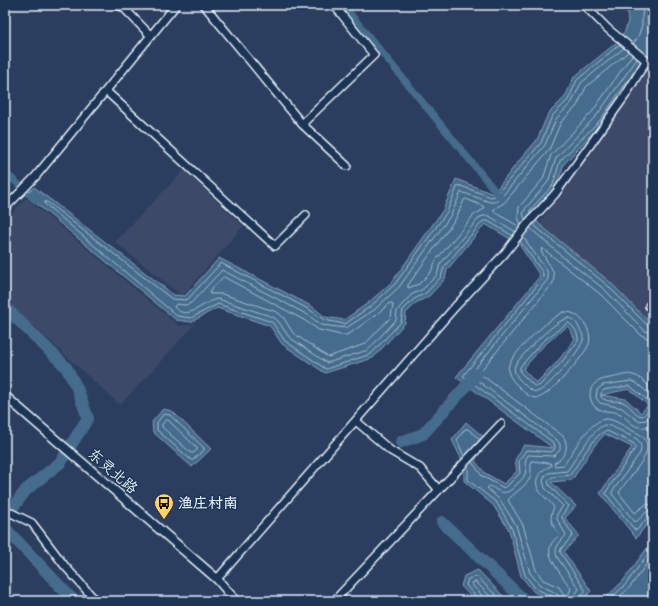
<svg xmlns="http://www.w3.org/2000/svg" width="658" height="606" font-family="'Comic Neue','LXGW WenKai TC',sans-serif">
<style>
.built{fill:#3e4969}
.water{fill:#456c8d;stroke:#86a1b8;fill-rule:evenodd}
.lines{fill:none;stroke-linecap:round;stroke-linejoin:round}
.shore{stroke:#a7bccd;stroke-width:1}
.canal{stroke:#456c8d;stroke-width:7}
.river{stroke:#456c8d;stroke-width:12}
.minor-casing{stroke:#e8f1f8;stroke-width:10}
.major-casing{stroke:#e8f1f8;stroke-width:11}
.minor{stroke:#1d3557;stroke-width:7}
.major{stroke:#1d3557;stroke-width:8}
.labels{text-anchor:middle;stroke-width:3;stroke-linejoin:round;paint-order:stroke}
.street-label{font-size:15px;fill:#e8f1f8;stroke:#1d3557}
.poi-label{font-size:15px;font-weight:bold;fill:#e8f1f8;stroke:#1d3557;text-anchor:start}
</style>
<rect width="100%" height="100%" fill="#2c3e5f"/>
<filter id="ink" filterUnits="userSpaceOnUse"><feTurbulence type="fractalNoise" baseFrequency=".025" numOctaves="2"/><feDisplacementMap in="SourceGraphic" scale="8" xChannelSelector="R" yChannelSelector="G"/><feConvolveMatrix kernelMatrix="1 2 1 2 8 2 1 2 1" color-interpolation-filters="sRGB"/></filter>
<g filter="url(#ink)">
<!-- built -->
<path class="built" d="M653,59V326L610,282L539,224L638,78Z
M184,170L243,226L182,296L115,242Z
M26,198L179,326L195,324L120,405L5,300V221Z"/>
<!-- water -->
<path class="water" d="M630,5H653V52L604,121L564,164L556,187L532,213L539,224L610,282L653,326V517L636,538L600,493L632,447L605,434L594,446L572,480L551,482L576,506L565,518L579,535L564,552L591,591L581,601H554L534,592L521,576L509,530L493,505L464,481V464L452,440L466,422L487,440L475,461L485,473L504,484L517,471L515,460L524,445L553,448L456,377L540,276L519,244L485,224L447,270L445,279L428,297L417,302L406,313L405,323L373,358L325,373L282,344L270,326L217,308L191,322L176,320L26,195L34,187L174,295L185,296L219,258L313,307L325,317L344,320L368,303L392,282L443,210L456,179L493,194L517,163L537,140L548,114L565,97L574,77L616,43L625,31L628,21L627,10ZM568,326L575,339L558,361L536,383L523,369L544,345ZM629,389L648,405L641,413L626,399L601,395Z
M163,409L172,411L211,449L192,467L153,432L152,422Z
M653,540V593L644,601H602L623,581Z
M478,570L504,597L511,601H475L461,586L464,576Z"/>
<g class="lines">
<!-- shore -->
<path class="shore" d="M633,44L638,37L642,25V15L644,5
M466,199L483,206L484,209L474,215L436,260L431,272L419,284L408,288V285L456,218L464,200Z
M529,216L530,210L553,185L560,161L601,119L636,69
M525,219L523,214L525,209L548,182L556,158L597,115L637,59
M534,224L536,227L607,285L649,327L653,328
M521,225L518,217L519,207L543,179L551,155L592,112L632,55
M520,227L494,212V209L504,203L549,150L561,122L577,106L586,87L628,52
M530,228L564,258L604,289L645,331L653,333
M516,232L489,216H484L480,217L440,264L437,275L423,289L411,295L400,307L397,311L396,320L368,350L327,363L289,337L278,321L273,317L218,299C202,301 189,323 174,307L176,304L186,305L191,303L222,270L308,315L321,325L346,328L374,310L399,287L451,215L461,192L490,202H495L499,200L545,145L556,119L572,102L581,83L624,48
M513,236L488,221H483L444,267L441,277L426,293L414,299L403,310L401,322L371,354L326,369L285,341L272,322L218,304L191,318L177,316L44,203L45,202H47L172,299L185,300L188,299L221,263L310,310L324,320L345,324L371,306L395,284L447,212L458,185L491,197L495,196L541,143L552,116L568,100L577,80L620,44
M523,237L547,271L548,279L470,375L556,439L560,444V450L554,456L528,455C522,465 528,465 525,474C524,478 520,481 517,484C506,496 503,494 490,486L487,488L500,500L516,525L530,573L540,585L556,593L559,597V601
M224,277L304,320L319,330L341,335H346L352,332L377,314L390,303H392L393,305L391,317L365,344L328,357L293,333L283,317L277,312L222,294H210V291L222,278Z
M564,312C579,310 593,330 589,344C585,355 549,397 537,398C529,398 524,392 519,387C512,380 506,374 509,364C516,350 550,317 564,312Z
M569,318C575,319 577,323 579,328C581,332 584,335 583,340C582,349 545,392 536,392C530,391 525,385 521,381C516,376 513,372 515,365C524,353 555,319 569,318Z
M568,323C574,325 579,335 578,341L561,363L539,386H534L520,372V367L542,342Z
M653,339L647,338L641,335L600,294L542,248L541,251L553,271L554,277L553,283L479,373L563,436C570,447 565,458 554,463L555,466L564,465C572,453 591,418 607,419C616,420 625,427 633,431C641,434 648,439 647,449C646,461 625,481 619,493L635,513L645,505L653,504
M630,386L651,403V408L643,416C635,416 632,407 625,403C618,399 607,404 601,397V393L604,390Z
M653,389C647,385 641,377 633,375C627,373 621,376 615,377C605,379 591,380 590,394C590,398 591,402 594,406C601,414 614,409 622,415C632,424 640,434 653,422
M653,397L635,382L631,381L603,385L597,390L596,398L600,403L622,408L638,421L646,420L653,413
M164,414L170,415L204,448V450L193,460H191L157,430V423Z
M166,420H168L197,448V450L193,453H191L162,427V425Z
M464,456L457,440L465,429H468L480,440
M532,461L550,463L551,464V466C539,470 532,481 540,492C544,497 550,501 554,507C548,521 552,522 559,535C556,539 551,542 550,548C547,559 565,579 571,589L567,597L565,596L559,587L543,580L536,570L523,525L508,500C512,495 524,487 529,480C533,474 529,467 532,461Z
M472,462L482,476L502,487L505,488L520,473L519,461L526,450L551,452L554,450L555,447L554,443L463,376L543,278V273L520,241
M468,466V480L497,503L512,529L525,575L536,589L552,596L554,601
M477,601L476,597L466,585L468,579L476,576L502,601
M482,601L481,594L472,585L473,582H476L495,601
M574,601V596L579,589L557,557C553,547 561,542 566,535L557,519V514L563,506L545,488L543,481L545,476L548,473L567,471C574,462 594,426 605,425C612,425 630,436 637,439C641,443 642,448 640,453L612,492V494L635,522C642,519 644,510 653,510
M579,601C579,596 585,595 585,590L560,552L561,549L573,535L562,518V515L569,506L549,485C545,474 562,477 570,475C577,466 596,431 607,431L633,443L636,447L606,492V494L635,530H637L649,516L653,515
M608,601L626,584L653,547
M615,601L630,587L653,555"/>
<!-- canal -->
<path class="canal" d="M343,5L500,197
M5,172L35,200"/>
<!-- river -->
<path class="river" d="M5,307L66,367L77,388L88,418L71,445
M401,442L423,434L477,374
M13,507L26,490L61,462L65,455
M5,518L6,517
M442,522L525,601
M5,528L74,601"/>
<defs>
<path id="minor" d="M116,5L123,7L151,36
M204,5L302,124L347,166
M584,5L608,29L653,66
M106,91L275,246L306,215
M302,124L374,55L334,5
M5,208L36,176L176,5
M649,306L653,302
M356,421L391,451L420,468L439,490
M5,510L32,523L64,565L96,601
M217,579L455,307L505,253L529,222L555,194L625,96L646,61
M334,601L501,424"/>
<path id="major" d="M5,396L217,579L236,601"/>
</defs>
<!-- minor casing -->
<use href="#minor" class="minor-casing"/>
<!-- major casing -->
<use href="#major" class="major-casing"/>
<!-- minor -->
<use href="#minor" class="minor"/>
<!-- major -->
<use href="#major" class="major"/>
</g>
</g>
<!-- icons -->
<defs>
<symbol id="bus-pin" viewBox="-11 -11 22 30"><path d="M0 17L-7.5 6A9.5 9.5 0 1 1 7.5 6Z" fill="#ffd166" stroke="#1d3557"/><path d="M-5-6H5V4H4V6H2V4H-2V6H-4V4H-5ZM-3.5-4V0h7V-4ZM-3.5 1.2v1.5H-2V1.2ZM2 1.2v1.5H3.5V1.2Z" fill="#111"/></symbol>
</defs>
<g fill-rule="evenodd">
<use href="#bus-pin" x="153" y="492" width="22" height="30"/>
</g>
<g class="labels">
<!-- street labels -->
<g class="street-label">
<text transform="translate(113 471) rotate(41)" y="5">东灵北路</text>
</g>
<!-- poi labels -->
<g class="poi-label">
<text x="178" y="508">渔庄村南</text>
</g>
</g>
<!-- margin -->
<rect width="658" height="606" fill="none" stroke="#1d3557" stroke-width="20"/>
<rect x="10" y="10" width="638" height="586" fill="none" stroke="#e8f1f8" stroke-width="1.5" filter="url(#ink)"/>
</svg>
